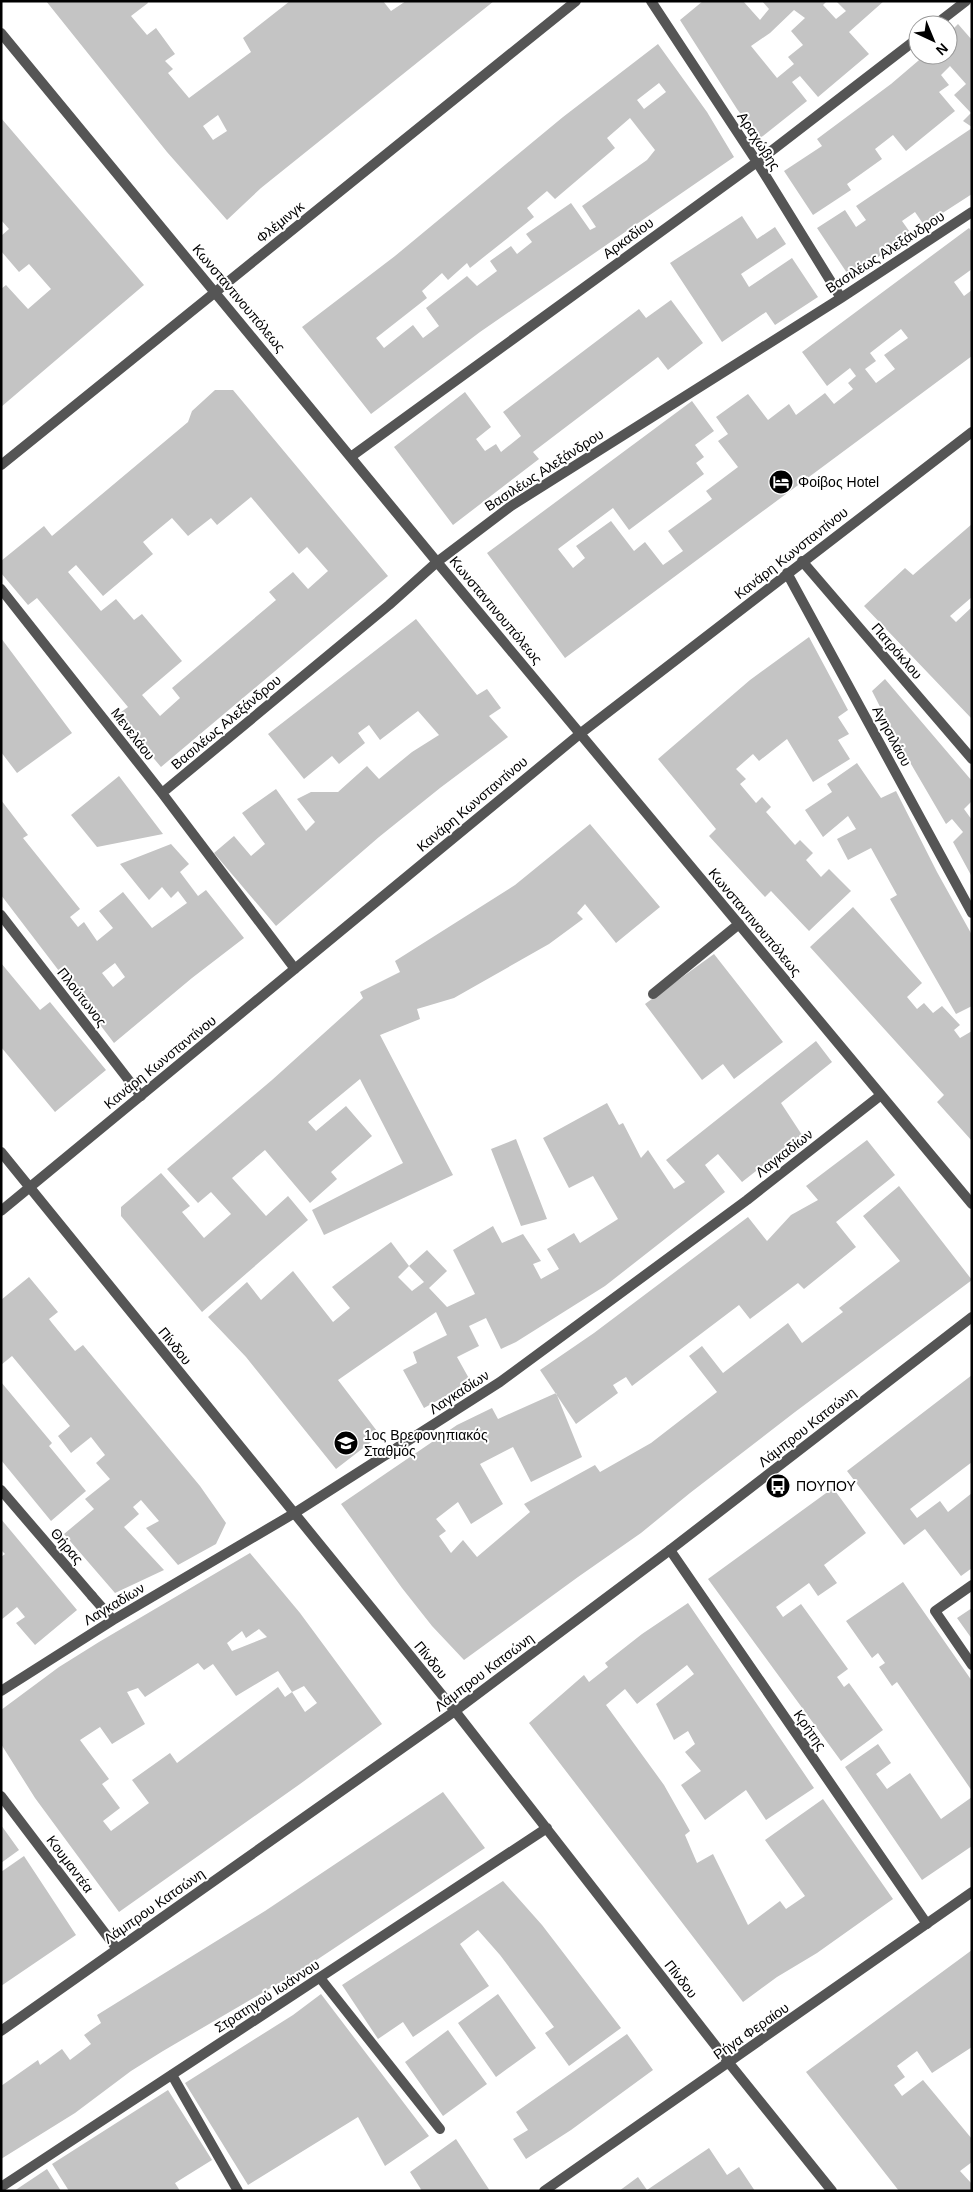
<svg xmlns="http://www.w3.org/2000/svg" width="973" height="2192" font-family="Helvetica,sans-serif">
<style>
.building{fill:#c4c4c4;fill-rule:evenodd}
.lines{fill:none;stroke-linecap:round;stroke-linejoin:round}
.service{stroke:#555;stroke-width:10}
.pedestrian{stroke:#555;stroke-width:10}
.minor{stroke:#555;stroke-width:10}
.labels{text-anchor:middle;stroke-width:4;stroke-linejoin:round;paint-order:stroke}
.street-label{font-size:14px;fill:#000;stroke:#fff}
.poi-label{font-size:14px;fill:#000;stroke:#fff;text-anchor:start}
</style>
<rect width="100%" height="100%" fill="#fff"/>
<!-- building -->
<path class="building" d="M46,1H147L148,3L131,16L147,35L156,28L175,54L165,61L173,69L168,73L189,98L251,52L243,38L290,1H383L391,11L406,1H494L261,188L227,220L167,152ZM218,115L227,131L213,140L203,126Z
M703,1H743L760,20L769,9L762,1H827L823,5L836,19L846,11L836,1H884L849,32L869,54L818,97L800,76L792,82L807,101L759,139L737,109L680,20ZM794,10L805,18L791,31L803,45L788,57L794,64L777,78L751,46L770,33Z
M958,24L972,40V127L963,121L971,113L954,95L966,84L950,66L941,75L949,85L939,92L955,111L906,151L893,135L875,149L882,159L847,184L851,190L813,215L784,171L822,146L817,139L891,84L925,55H948V34Z
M658,44L707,112L734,157L480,332L371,414L302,327L395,256L563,117ZM659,83L666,92L644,109L637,100ZM630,118L655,150L647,160L582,206L596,227L590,230L571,203L526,234L532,242L517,254L511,246L490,261L497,271L477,286L467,276L426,308L439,326L423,338L413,325L384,348L376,338L427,298L422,291L442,273L448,280L467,263L470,268L534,217L527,208L547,191L555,199L615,148L607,138Z
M1,118L144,285L1,407V289L6,285L28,309L51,289L29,264L19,272L1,251V236L9,229L1,220Z
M972,128V194L924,225L915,212L902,221L912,235L849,276L817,228L845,210L856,227L866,220L856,206Z
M742,216L757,239L775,227L786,244L741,274L749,287L792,258L818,297L775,325L766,312L722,342L670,263Z
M969,228L972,232V269L954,282L964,296L972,290V356L565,658L487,553L692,401L714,431L695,445L704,457L696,463L704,474L629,530L613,508L558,549L573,568L585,558L576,546L611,521L634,551L645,542L663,565L683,551L668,531L712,499L706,491L738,467L718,441L728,434L716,417L748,394L768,420L789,404L796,415L825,393L834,404L853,389L848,383L856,376L850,368L827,386L802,352ZM901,329L908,338L884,355L895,369L876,383L865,369L876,361L870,353Z
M671,300L703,343L668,370L658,357L533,452L539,459L453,525L394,447L465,392L491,427L476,439L485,451L496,444L501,452L521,436L503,412L639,309L646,318Z
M215,390H233L388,576L161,767L117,715L128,707L37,598L28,605L1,573V561L44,526L52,536L188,422L192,411ZM251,497L299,554L307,547L328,571L308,589L293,572L269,592L276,600L172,688L180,698L160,716L142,695L182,661L142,614L134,620L116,599L101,611L68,572L76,565L103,596L153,554L143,542L172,518L188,536L211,518L217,525Z
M972,524V597L950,616L956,622L972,607V719L864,606L905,568L913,575Z
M416,619L477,695L487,689L501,708L489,716L508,737L440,788L379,837L276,926L214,853L234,836L251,856L265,844L242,813L276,789L306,831L315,822L297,799L311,792H338L367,766L379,779L412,752L439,735L418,711L380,740L369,725L358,733L365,743L339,764L332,756L304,779L268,734Z
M809,637L848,710L838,717L849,734L838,740L850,759L813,782L787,739L759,761L753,754L736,769L746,779L740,784L756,803L762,797L771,807L766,812L795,845L800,840L813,853L806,860L821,877L829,869L851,891L809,931L771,891L765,897L709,836L716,829L658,759L750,680Z
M1,638L72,733L17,773L1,752Z
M885,679L972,781V801L964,809L972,820V877L953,842L963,832L952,819L946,824L897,740L872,691Z
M857,763L881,798L896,791L937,872L972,935V1006L956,1014L890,899L897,895L871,848L848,860L837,839L856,829L848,816L823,837L805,810L832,792L827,784Z
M119,776L163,834L97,847L71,815Z
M1,800L28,835L23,838L80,909L70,917L78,927L84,922L97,941L113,928L99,911L123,892L152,928L187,903L178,891L171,898L162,887L149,900L120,864L171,844L189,864L180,872L198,896L206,890L244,938L192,978L114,1043L1,895ZM115,963L125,977L113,987L102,973Z
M590,824L660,907L616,943L585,904L577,913L583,919L549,944L454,998L417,1009L420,1019L380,1035L453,1175L324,1235L312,1210L403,1163L360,1079L308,1122L316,1131L346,1106L372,1136L331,1172L337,1179L310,1203L265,1150L232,1178L266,1216L288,1196L308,1220L202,1312L121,1216V1207L161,1173L190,1206L182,1212L204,1238L231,1214L211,1192L198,1203L167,1169L272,1080L363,998L360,992L400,972L395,961L515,885Z
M853,907L922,983L907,997L917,1009L924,1003L933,1013L942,1006L960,1025L954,1030L960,1038L972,1031V1141L937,1102L944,1095L810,947Z
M714,954L783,1042L734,1079L723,1064L702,1080L645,1004Z
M1,963L40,1010L50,1002L106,1070L55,1112L1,1047Z
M816,1041L832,1062L781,1103L802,1135L742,1182L718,1154L705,1165L725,1192L605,1286L516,1342L501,1349L486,1318L469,1326L479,1346L457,1357L471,1382L424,1408L403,1370L417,1363L413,1352L447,1335L436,1312L338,1380L380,1435L336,1469L246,1357L208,1317L247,1282L261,1300L293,1271L333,1322L350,1308L332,1287L391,1242L409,1266L398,1277L412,1291L424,1282L409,1266L427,1250L447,1271L429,1288L447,1307L475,1294L453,1250L493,1226L502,1243L523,1234L541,1261L533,1264L541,1279L559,1269L547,1249L574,1233L580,1243L618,1219L593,1176L569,1188L543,1138L607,1103L619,1125L623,1123L641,1158L648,1150L674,1189L685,1182L666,1160Z
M516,1139L547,1219L521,1226L491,1149Z
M867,1140L895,1175L836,1222L856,1247L804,1289L798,1283L750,1319L739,1305L632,1386L626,1377L613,1385L618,1393L576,1424L540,1370L594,1333L748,1217L767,1241L791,1215L818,1200L806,1186Z
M899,1186L972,1280L795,1412L690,1493L641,1533L578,1577L464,1660L432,1626L402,1588L341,1504L457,1425L492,1408L498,1419L556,1393L582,1457L531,1482L513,1447L480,1464L503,1504L471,1524L458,1502L436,1519L446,1531L439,1536L451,1553L463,1540L477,1557L530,1512L524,1504L595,1465L600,1472L651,1443L717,1392L689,1356L702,1346L723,1373L788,1323L802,1343L843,1312L839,1308L900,1261L863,1216Z
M29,1277L58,1312L49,1319L52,1323L75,1351L83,1345L200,1486L226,1523L216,1544L178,1565L146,1528L159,1521L141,1500L133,1507L139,1514L124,1527L164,1570L115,1593L64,1534L94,1509L85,1499L110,1479L96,1463L105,1455L91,1437L71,1453L58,1436L70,1426L12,1356L1,1365V1300Z
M972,1375V1462L910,1509L917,1518L940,1501L948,1512L972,1493V1568L961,1576L925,1529L904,1545L847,1471Z
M1,1382L52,1443L49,1446L86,1491L51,1521L1,1460Z
M833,1488L866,1533L824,1565L837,1583L818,1596L809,1583L776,1607L783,1617L801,1604L848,1669L837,1677L844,1687L849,1683L883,1730L841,1761L708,1579Z
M1,1519L77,1610L35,1645L16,1623L25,1617L17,1607L1,1620V1557L5,1554L1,1550Z
M250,1553L300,1613L382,1724L300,1784L119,1912L35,1798L1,1744V1710L59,1667L99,1642ZM259,1629L267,1637L232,1651L227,1643L242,1631L246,1638ZM198,1663L204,1670L213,1664L236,1696L278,1671L292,1692L304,1686L317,1703L305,1712L292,1692L285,1697L278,1687L177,1763L170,1753L132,1780L149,1803L111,1831L103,1821L120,1808L102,1784L109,1779L80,1740L100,1727L112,1744L145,1724L127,1692L138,1688L145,1697Z
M903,1582L972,1681V1791L897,1682L892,1686L879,1667L885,1663L878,1653L872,1658L846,1621Z
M688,1603L814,1788L766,1820L746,1790L705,1820L681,1785L701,1771L685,1752L695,1744L688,1731L674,1740L656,1704L694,1674L687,1665L637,1704L625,1689L606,1705L664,1785L690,1831L685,1835L697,1863L713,1854L748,1925L780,1901L786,1909L805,1896L765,1840L823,1799L893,1899L817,1953L777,1977L743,2002L529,1723L584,1675L589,1682L608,1667L605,1663L642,1634Z
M972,1608V1639L957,1618Z
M878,1744L891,1763L876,1774L887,1789L910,1773L941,1819L972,1797V1846L922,1880L845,1767Z
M443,1792L485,1848L303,1969L163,2051L131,2071L75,2113L1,2159V2086L38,2060L40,2065L62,2049L70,2060L91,2044L84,2035L101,2023L97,2015L265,1911Z
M1,1825L19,1850L1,1863Z
M24,1856L76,1935L1,1986V1872Z
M503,1881L542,1925L621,2028L569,2066L545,2033L554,2027L500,1955L478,1930L460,1944L489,1986L413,2037L403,2022L378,2039L342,1985Z
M972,1950V2047L932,2073L917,2051L897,2066L905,2077L894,2085L902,2096L923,2080L972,2139V2162L960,2171L972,2184V2191H899L806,2072Z
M321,1994L429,2136L385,2166L358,2117L248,2185L185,2083L293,2015Z
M498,1994L536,2048L496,2077L458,2023Z
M448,2030L487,2084L443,2116L405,2062Z
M627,2034L653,2070L571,2130L526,2159L513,2139L528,2130L516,2112Z
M168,2090L212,2160L175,2183L180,2191H69L52,2164Z
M456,2139L490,2191H422L410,2172Z
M709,2148L727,2175L739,2167L755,2191H619L638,2177L647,2190Z
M47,2169L61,2191H14Z"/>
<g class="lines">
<!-- service -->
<path class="service" d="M653,994L739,924
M320,1978L440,2129
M172,2075L238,2191"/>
<!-- pedestrian -->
<path class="pedestrian" d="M1,915L141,1096
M670,1550L927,1924
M92,1596L113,1620
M1,1691L113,1620L293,1514"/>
<!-- minor -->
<path class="minor" d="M651,1L757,162L841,298
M935,25L966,1
M1,33L437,562L972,1204
M352,456L757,162L918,38
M1,465L576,1
M802,561L972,759
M787,573L972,913
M1,589L162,793L295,969
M162,793L389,605L437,562L511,506L841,298L972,212
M1,1152L455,1711L729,2063L832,2191
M1,1211L581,733L972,432
M1,1490L92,1596
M293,1514L500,1382L747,1200L881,1095
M972,1585L935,1611L972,1665
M1,1796L117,1949
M1,2031L455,1711L670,1550L972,1317
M1,2187L547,1828
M544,2191L972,1892"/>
</g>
<!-- icons -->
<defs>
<symbol id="hotel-disc" viewBox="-11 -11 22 22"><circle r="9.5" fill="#000" stroke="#fff"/><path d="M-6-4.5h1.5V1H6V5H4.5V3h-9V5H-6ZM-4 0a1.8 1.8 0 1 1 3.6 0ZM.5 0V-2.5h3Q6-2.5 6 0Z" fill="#fff"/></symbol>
<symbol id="school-disc" viewBox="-11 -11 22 22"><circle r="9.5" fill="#000" stroke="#fff"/><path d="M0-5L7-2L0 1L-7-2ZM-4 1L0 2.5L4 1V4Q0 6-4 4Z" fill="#fff"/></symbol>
<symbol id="bus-disc" viewBox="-11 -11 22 22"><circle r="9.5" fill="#000" stroke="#fff"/><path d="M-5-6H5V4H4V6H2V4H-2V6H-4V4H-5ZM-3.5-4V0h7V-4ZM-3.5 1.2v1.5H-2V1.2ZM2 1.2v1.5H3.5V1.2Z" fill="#fff"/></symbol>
</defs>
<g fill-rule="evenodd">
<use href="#hotel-disc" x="767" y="468" width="28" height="28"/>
<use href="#school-disc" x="332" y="1429" width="28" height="28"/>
<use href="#bus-disc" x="764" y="1472" width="28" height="28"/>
</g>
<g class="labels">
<!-- street labels -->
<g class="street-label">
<text transform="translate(759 141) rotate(57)" y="5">Αραχώβης</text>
<text transform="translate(280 222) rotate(-39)" y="5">Φλέμινγκ</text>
<text transform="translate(628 238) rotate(-36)" y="5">Αρκαδίου</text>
<text transform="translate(885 252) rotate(-33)" y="5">Βασιλέως Αλεξάνδρου</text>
<text transform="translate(239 298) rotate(50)" y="5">Κωνσταντινουπόλεως</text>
<text transform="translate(544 470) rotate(-33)" y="5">Βασιλέως Αλεξάνδρου</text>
<text transform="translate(791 553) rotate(-38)" y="5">Κανάρη Κωνσταντίνου</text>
<text transform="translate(496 610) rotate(50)" y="5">Κωνσταντινουπόλεως</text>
<text transform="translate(897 651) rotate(49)" y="5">Πατρόκλου</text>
<text transform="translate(226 722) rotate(-40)" y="5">Βασιλέως Αλεξάνδρου</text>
<text transform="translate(133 734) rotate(52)" y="5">Μενελάου</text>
<text transform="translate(892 736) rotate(62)" y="5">Αγησιλάου</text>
<text transform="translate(472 804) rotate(-40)" y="5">Κανάρη Κωνσταντίνου</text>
<text transform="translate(755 922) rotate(50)" y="5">Κωνσταντινουπόλεως</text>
<text transform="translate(82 997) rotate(52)" y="5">Πλούτωνος</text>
<text transform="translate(160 1062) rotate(-39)" y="5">Κανάρη Κωνσταντίνου</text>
<text transform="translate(784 1153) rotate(-38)" y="5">Λαγκαδίων</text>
<text transform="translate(175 1346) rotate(51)" y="5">Πίνδου</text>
<text transform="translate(459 1392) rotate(-33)" y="5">Λαγκαδίων</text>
<text transform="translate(807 1427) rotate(-38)" y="5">Λάμπρου Κατσώνη</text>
<text transform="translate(67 1546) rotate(50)" y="5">Θήρας</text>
<text transform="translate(114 1604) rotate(-31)" y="5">Λαγκαδίων</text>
<text transform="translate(431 1660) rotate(51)" y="5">Πίνδου</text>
<text transform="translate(484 1672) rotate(-37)" y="5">Λάμπρου Κατσώνη</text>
<text transform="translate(810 1730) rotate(55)" y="5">Κρήτης</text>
<text transform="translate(70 1864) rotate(53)" y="5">Κουμαντέα</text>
<text transform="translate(154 1906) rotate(-35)" y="5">Λάμπρου Κατσώνη</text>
<text transform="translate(681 1979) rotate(52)" y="5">Πίνδου</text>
<text transform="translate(267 1996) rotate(-33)" y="5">Στρατηγού Ιωάννου</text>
<text transform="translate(751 2031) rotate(-35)" y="5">Ρήγα Φεραίου</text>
</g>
<!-- poi labels -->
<g class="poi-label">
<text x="798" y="487">Φοίβος Hotel</text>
<text x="364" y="1440">1ος Βρεφονηπιακός<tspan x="364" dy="16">Σταθμός</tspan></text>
<text x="796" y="1491">ΠΟΥΠΟΥ</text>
</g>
</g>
<!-- border -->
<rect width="973" height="2192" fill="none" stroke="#000000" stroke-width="5"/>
<!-- north arrow -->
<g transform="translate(933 40) rotate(136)"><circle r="24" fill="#ffffff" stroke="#999999"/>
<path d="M0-4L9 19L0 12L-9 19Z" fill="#000000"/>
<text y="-8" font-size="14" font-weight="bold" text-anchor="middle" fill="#000000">N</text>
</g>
</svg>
